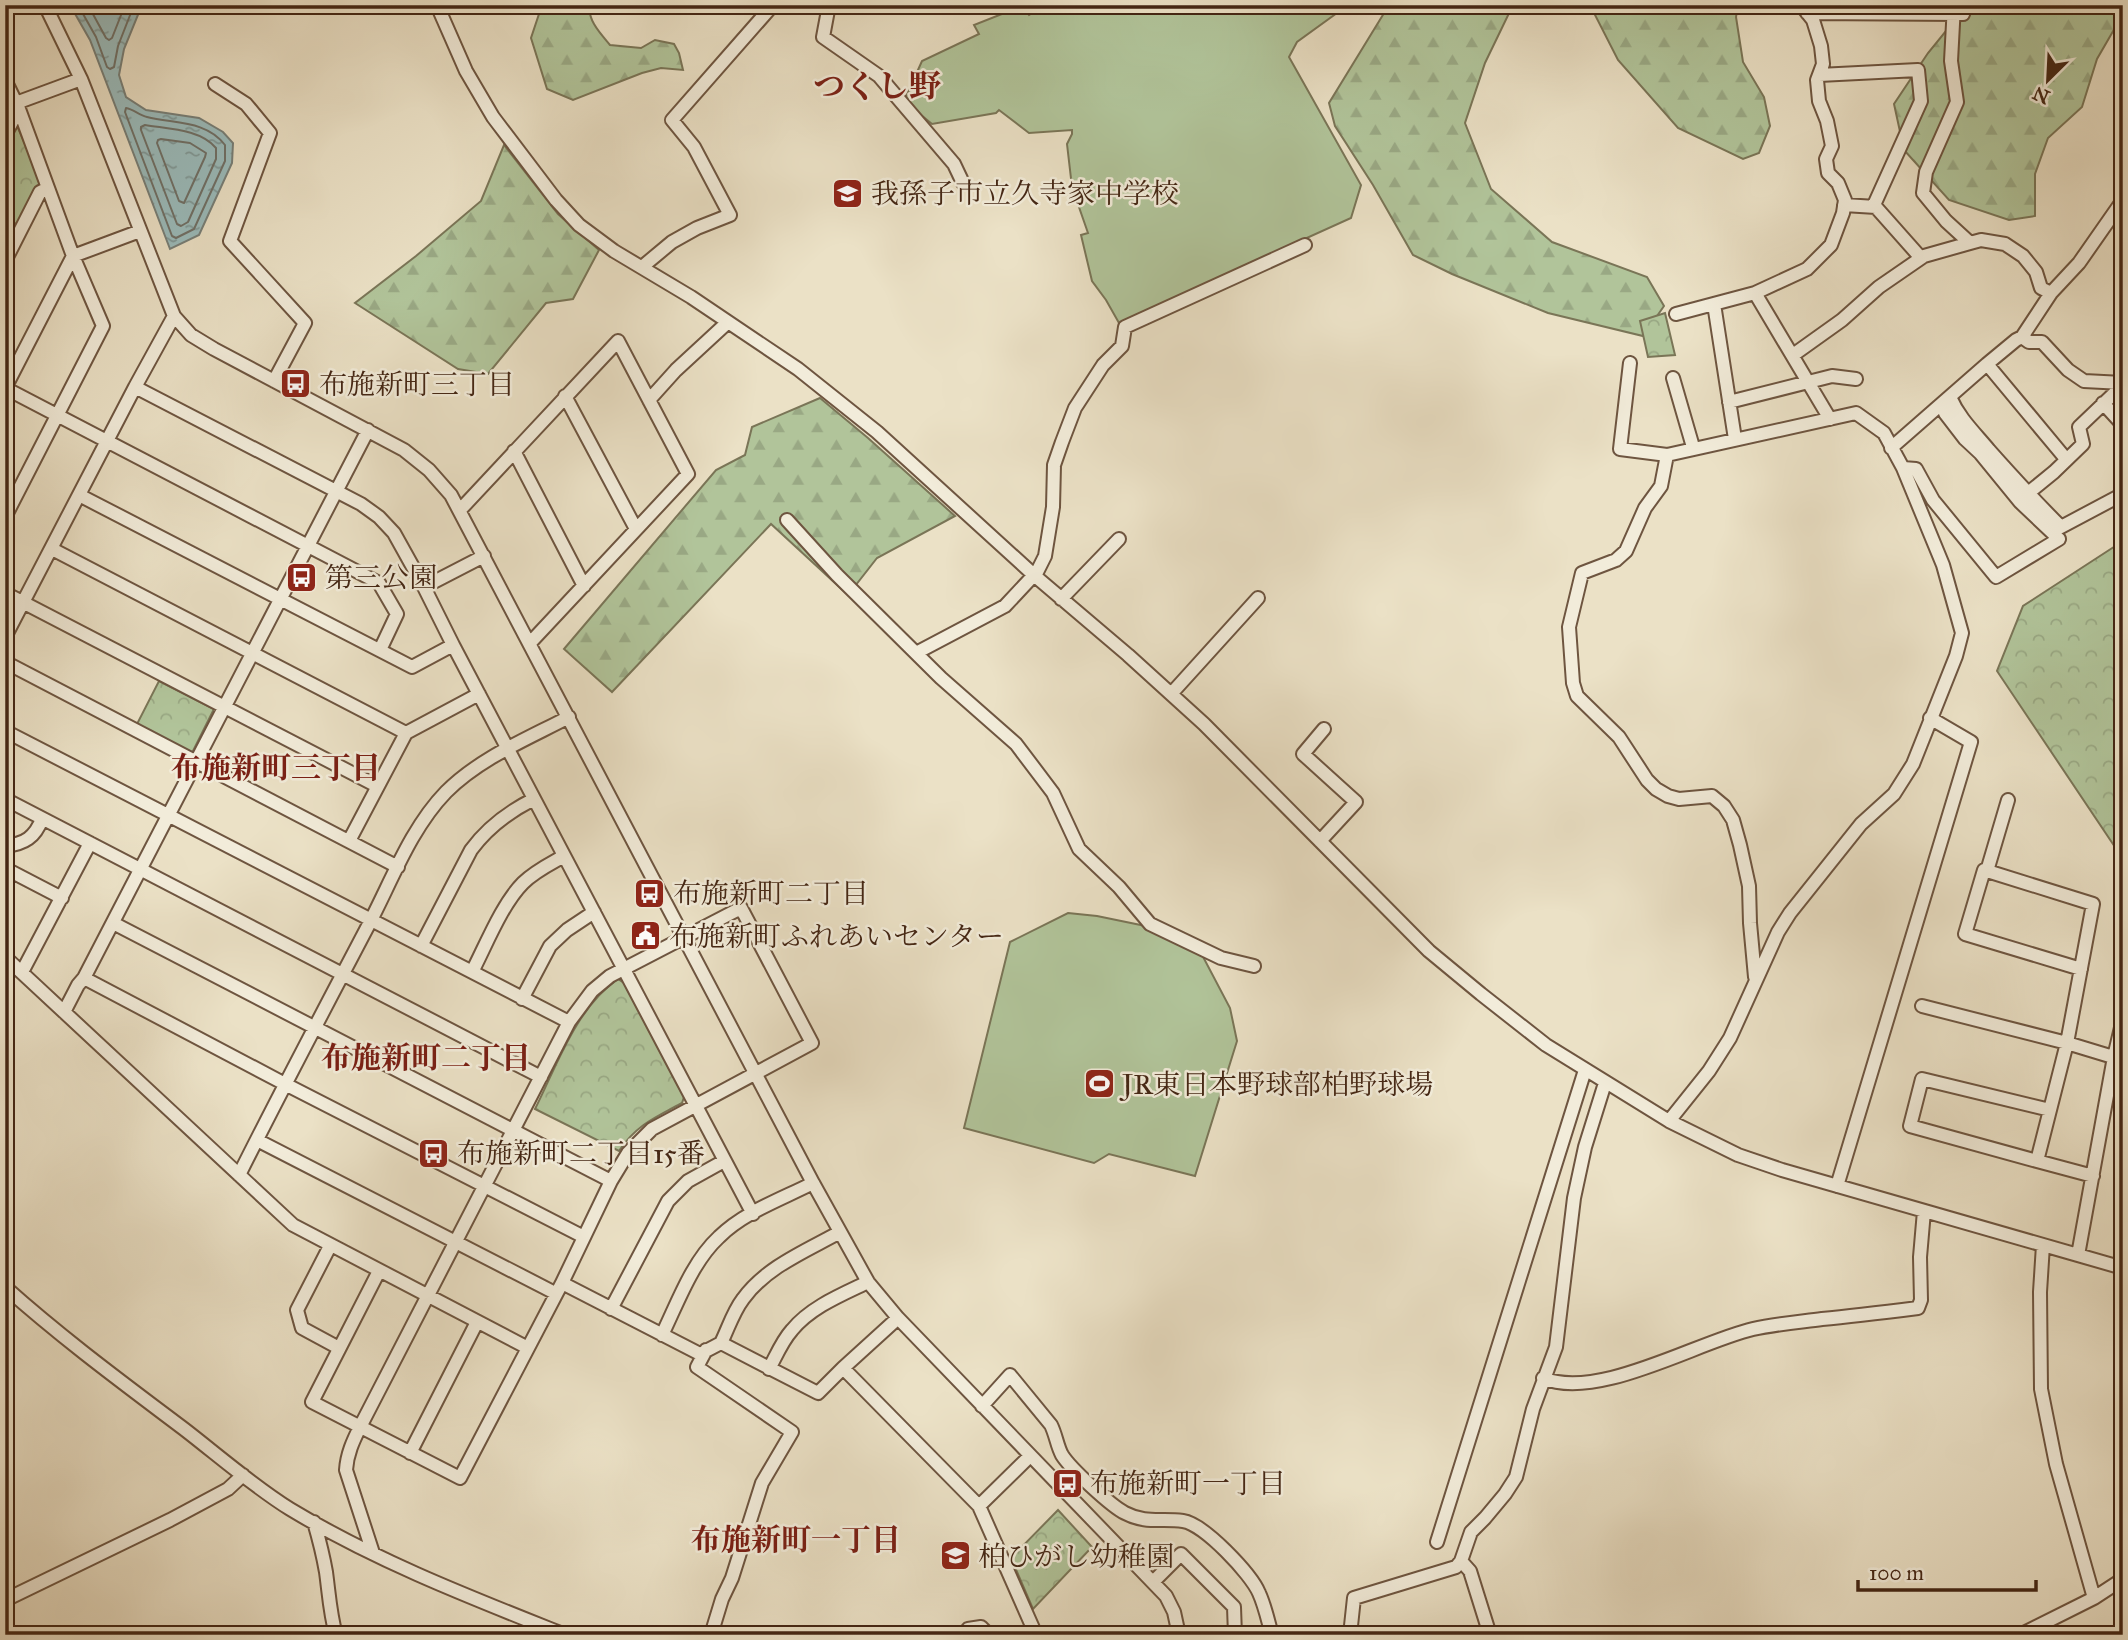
<svg xmlns="http://www.w3.org/2000/svg" width="2128" height="1640" font-family="'IM FELL Great Primer','Noto Serif JP',serif">
<style>
.forest{fill:url(#forest-firs);stroke:#7a7557;stroke-width:2}
.park{fill:url(#park-crowns);stroke:#7a7557;stroke-width:2}
.garden{fill:#b1c49a;stroke:#7a7557;stroke-width:2}
.water{fill:url(#water-ripples);stroke:#788079;stroke-width:2}
.lines{fill:none;stroke-linecap:round;stroke-linejoin:round}
.shore{stroke:#707168;stroke-width:2}
.minor-casing{stroke:#6e5540;stroke-width:16}
.minor{stroke:#f2ecda;stroke-width:12}
.labels{text-anchor:middle;stroke-width:5;stroke-linejoin:round;paint-order:stroke}
.poi-label{font-size:28px;fill:#442614;stroke:#f2ecda;text-anchor:start}
.neighbourhood-label{font-size:30px;font-weight:bold;fill:#7a1f14;stroke:#f2ecda}
.quarter-label{font-size:32px;font-weight:bold;fill:#7a1f14;stroke:#f2ecda}
</style>
<defs>
<pattern id="forest-firs" width="22" height="20" patternUnits="userSpaceOnUse" patternTransform="scale(1.75)"><rect width="22" height="20" fill="#b1c49a"/><path d="M5 1l3.5 6h-7zM16 11l3.5 6h-7z" fill="#99a884"/></pattern>
<pattern id="park-crowns" width="20" height="18" patternUnits="userSpaceOnUse" patternTransform="scale(1.75)"><rect width="20" height="18" fill="#b1c49a"/><path d="M2 6a3 3 0 1 1 6 0M12 15a3 3 0 1 1 6 0" fill="none" stroke="#99a884"/></pattern>
<pattern id="water-ripples" width="26" height="14" patternUnits="userSpaceOnUse" patternTransform="scale(1.75)"><rect width="26" height="14" fill="#9bbcbc"/><path d="M2 4q2-2 4 0t4 0M15 11q2-2 4 0t4 0" fill="none" stroke="#809998"/></pattern>
</defs>
<rect width="100%" height="100%" fill="#ebe1c6"/>
<filter id="stains"><feTurbulence type="fractalNoise" baseFrequency=".00286" numOctaves="4"/><feColorMatrix values="0 0 0 0 .2 0 0 0 0 .09 0 0 0 0 .02 0 0 0 .5 -.17"/></filter>
<radialGradient id="worn" r=".72"><stop offset=".6" stop-color="#630" stop-opacity="0"/><stop offset="1" stop-color="#630" stop-opacity=".3"/></radialGradient>
<!-- forest -->
<path class="forest" d="M542,5H590C587,20 601,34 610,45L641,48L655,40L674,44L679,53L683,70L661,68L642,73L573,100L547,89L531,38Z
M1389,5H1513L1485,63L1465,123L1491,189L1552,242L1647,277L1664,306L1643,336L1548,313L1452,274L1413,255L1373,185L1335,126L1329,103Z
M1592,5H1738L1736,17L1743,62L1764,97L1770,126L1759,153L1743,159L1678,128L1618,60L1594,13Z
M1967,5H2123V14L2097,59L2082,107L2048,138L2035,174V216L2009,220L1949,200L1904,150L1894,104L1928,53Z
M504,145L558,214L599,250L573,299L546,303L488,374L458,369L355,303L416,256L481,201Z
M820,398L868,438L955,516L877,558L848,595L771,524L612,692L564,649L716,470L745,455L752,427Z"/>
<!-- park -->
<path class="park" d="M13,127L18,128L42,183L18,225L5,218V143Z
M1665,313L1675,355L1648,357L1640,321Z
M2123,541V859L1997,671L2023,606Z
M159,681L214,709L192,753L137,724Z
M618,979L624,983L684,1097L682,1103C656,1117 636,1125 619,1151L535,1109C557,1065 576,1008 618,979Z
M1058,1510L1092,1547L1033,1609L1011,1558Z"/>
<!-- garden -->
<path class="garden" d="M1046,5H1348L1297,42L1289,57L1361,185L1351,218L1119,323L1106,300L1092,281L1081,235L1088,233L1072,187L1067,144L1072,134V130L1029,133L999,110L996,113L932,124L904,101L922,61L979,34L974,25L1022,6L1029,15Z
M1068,913L1097,916L1160,929L1200,951L1230,1008L1237,1041L1195,1176L1109,1154L1094,1163L964,1128L1010,942Z"/>
<!-- water -->
<path class="water" d="M70,5H142L124,49L119,75L126,97L146,110L199,118L223,132L233,143L232,163L199,235L170,249L90,40Z"/>
<g class="lines">
<!-- shore -->
<path class="shore" d="M78,5L96,37L107,67L110,69L114,67L118,46L134,5
M88,5L106,38L109,40L112,38L125,5
M126,108C133,109 139,115 147,117C174,124 206,120 225,145V161L194,229L176,238L172,236L125,112Z
M145,125C168,129 200,129 216,148V159L188,222L181,226L177,224L141,130V127Z
M161,139L190,143L206,153L205,157L184,203L179,201L157,143L158,140Z"/>
<defs>
<path id="minor" d="M45,5L81,79L174,316L191,335L214,349L404,450L429,470L451,495L813,1183L868,1282L898,1318L1166,1596L1174,1612L1179,1635
M437,5L466,71L493,117L556,200L579,225L614,251L691,297L798,369L877,432L1035,576L1128,655L1204,724L1429,951L1481,994L1546,1045L1669,1121L1738,1155L1782,1170L2123,1268
M829,5L823,37L879,76L954,164L963,183
M1801,5L1813,20L1821,46L1823,64L1817,80L1819,101L1827,121L1832,146L1826,159L1828,173L1838,183L1845,200L1843,213L1831,245L1807,269L1755,293L1830,419
M1954,5L1951,61L1957,102L1926,172L1923,193L1946,221L1970,243
M1807,13L1963,14L1966,5
M1819,75L1918,70L1921,101L1874,205L1921,258
M5,80L19,109L73,256L103,326L5,517
M215,84L246,104L270,133L230,241L305,323L274,381
M16,103L81,79
M5,135L19,109
M1844,205L1876,207
M5,261L40,192L48,188
M642,267L672,242L697,228L730,215L694,147L672,120L773,5
M1714,304L1735,439
M1676,314L1755,293
M2022,337L2029,342H2042L2068,370L2084,381L2123,383
M1793,355L1842,320L1879,287L1924,256L1970,243L1981,240L2005,244L2023,256L2036,272L2041,288L2051,293
M1630,363L1620,449L1667,455L1856,413L1884,433L1903,468L1943,565L1962,633L1956,656L1913,764L1894,794L1861,824L1790,913L1778,932L1730,1038L1709,1071L1669,1121
M1987,364L2066,459
M1673,378L1693,447
M135,387L361,504L379,517L394,533L424,587L484,556
M5,388L379,583L397,614L380,650
M5,388L73,256L140,231
M565,396L636,529
M1950,397C1959,418 1974,432 1989,450C2013,477 2036,502 2061,527L2123,494
M649,400L676,370L728,322
M1729,402L1832,376L1856,379
M2103,403L2123,425
M1891,448L1987,364L2016,340L2022,337L2051,293L2079,263L2123,200
M514,451L584,586
M1667,455L1661,486L1645,508L1626,551L1616,560L1582,573L1569,627L1573,683L1577,696L1619,737L1647,780L1656,789L1668,796L1679,799L1712,796L1724,806L1733,820L1740,845L1749,886L1750,923L1755,977
M1903,468L1916,469L1933,500L1996,577L2059,539L2020,502L1980,453L1965,439L1945,413L1942,405
M2027,494L2054,472L2083,444L2079,427L2123,385
M79,495L412,667L453,645L424,587
M460,510L618,341L688,474L530,643
M787,520L837,575L941,678L1016,744L1053,793L1079,849L1119,887L1150,924L1221,958L1254,966
M52,549L406,733
M1035,576L1045,556L1053,507L1054,465L1062,442L1075,408L1103,365L1122,346L1125,327L1305,245
M5,593L377,786
M1061,599L1119,539
M5,637L135,387L174,316
M453,645L753,1214
M916,653L1005,606L1034,575
M5,662L398,867
M1171,694L1258,598
M5,731L569,1022
M5,799L541,1077
M349,841L406,733L479,694
M1320,841L1356,802L1303,754L1324,729
M5,846C25,844 35,837 42,819
M1987,871L2008,800
M5,885L12,872L62,898
M113,923L611,1181
M421,946L471,850C488,827 508,812 534,799
M5,957L293,1225L528,1348
M2081,969L1965,934L1984,870L2093,904L2067,1043L2037,1161L2093,1176
M22,972L90,843
M472,972C486,945 502,904 523,883C535,871 550,864 564,856
M84,978L285,1084L584,1237
M522,999L550,946L567,930L594,912
M1922,1006L2067,1043L2123,1060
M64,1012L78,985L84,978L368,430
M257,1140L555,1293
M2037,1161L1910,1126L1922,1079L2050,1110
M239,1175C281,1091 325,1008 369,924C392,880 411,828 446,792C480,758 527,739 569,717
M1837,1186L1971,742L1930,718
M2043,1245L2040,1292L2041,1389L2056,1464L2094,1598
M330,1246L297,1310L302,1328L339,1348
M2078,1255L2114,1057L2123,1019
M562,1283L700,1354L721,1343L818,1393L843,1368L979,1506L1036,1635
M5,1287C62,1338 123,1383 184,1429C219,1456 253,1486 290,1509C376,1561 472,1598 565,1635
M611,1309L668,1201L688,1181L724,1161
M662,1335C678,1302 692,1262 719,1237C744,1212 782,1199 813,1183
M721,1343C728,1329 733,1312 743,1299C766,1267 806,1251 840,1232
M706,1350L697,1367L792,1432L762,1483L732,1578L722,1599L711,1635
M843,1368L898,1318
M769,1369C776,1356 782,1341 792,1330C811,1307 841,1295 868,1282
M1543,1378C1598,1401 1697,1342 1753,1329C1775,1324 1799,1322 1822,1319C1854,1316 1886,1312 1918,1308L1921,1300L1920,1257L1924,1211
M982,1406L1010,1375L1051,1425C1056,1435 1057,1446 1062,1455C1070,1468 1111,1506 1125,1513C1146,1524 1161,1518 1183,1521C1204,1524 1251,1574 1259,1593C1265,1606 1268,1621 1272,1635
M410,1453L477,1322
M979,1506L1030,1456
M314,1522C319,1539 323,1555 326,1572C329,1594 330,1614 336,1635
M1437,1542L1585,1070
M373,1553L346,1470C347,1454 353,1441 360,1427L569,1022L592,991L610,976L741,908L812,1043L652,1129L628,1153L611,1181L562,1283L460,1478L312,1402L379,1271
M1153,1582L1181,1554L1234,1607L1235,1635
M5,1600L170,1520L228,1489L243,1475
M968,1629L981,1627L989,1635
M1350,1635L1354,1598L1456,1567L1461,1561
M1490,1635L1470,1571L1461,1561L1471,1532L1485,1518L1505,1494L1516,1477L1533,1409L1556,1347L1574,1198L1585,1147L1605,1083
M2020,1635L2094,1598L2123,1579"/>
</defs>
<!-- minor casing -->
<use href="#minor" class="minor-casing"/>
<!-- minor -->
<use href="#minor" class="minor"/>
</g>
<!-- icons -->
<defs>
<symbol id="school-square" viewBox="-11 -11 22 22"><rect x="-9" y="-9" width="18" height="18" rx="4" fill="#8f2418" stroke="#f2ecda"/><path d="M0-5L7-2L0 1L-7-2ZM-4 1L0 2.5L4 1V4Q0 6-4 4Z" fill="#fff"/></symbol>
<symbol id="bus-square" viewBox="-11 -11 22 22"><rect x="-9" y="-9" width="18" height="18" rx="4" fill="#8f2418" stroke="#f2ecda"/><path d="M-5-6H5V4H4V6H2V4H-2V6H-4V4H-5ZM-3.5-4V0h7V-4ZM-3.5 1.2v1.5H-2V1.2ZM2 1.2v1.5H3.5V1.2Z" fill="#fff"/></symbol>
<symbol id="civic-square" viewBox="-11 -11 22 22"><rect x="-9" y="-9" width="18" height="18" rx="4" fill="#8f2418" stroke="#f2ecda"/><path d="M-.6-6.5H3V-4.5H.6V-3L4-1V1h2V6H-6V1h2V-1L-.6-3ZM-1.2 2.5V6h2.4V2.5Z" fill="#fff"/></symbol>
<symbol id="stadium-square" viewBox="-11 -11 22 22"><rect x="-9" y="-9" width="18" height="18" rx="4" fill="#8f2418" stroke="#f2ecda"/><path d="M0-5a6.5 5 0 1 0 0 10a6.5 5 0 1 0 0-10ZM-3.5-1.8h7v3.6h-7Z" fill="#fff"/></symbol>
</defs>
<g fill-rule="evenodd">
<use href="#school-square" x="830" y="176" width="35" height="35"/>
<use href="#bus-square" x="278" y="366" width="35" height="35"/>
<use href="#bus-square" x="284" y="560" width="35" height="35"/>
<use href="#bus-square" x="632" y="876" width="35" height="35"/>
<use href="#civic-square" x="628" y="918" width="35" height="35"/>
<use href="#stadium-square" x="1082" y="1066" width="35" height="35"/>
<use href="#bus-square" x="416" y="1136" width="35" height="35"/>
<use href="#bus-square" x="1050" y="1466" width="35" height="35"/>
<use href="#school-square" x="938" y="1538" width="35" height="35"/>
</g>
<g class="labels">
<!-- poi labels -->
<g class="poi-label">
<text x="871" y="203">我孫子市立久寺家中学校</text>
<text x="319" y="394">布施新町三丁目</text>
<text x="325" y="587">第三公園</text>
<text x="673" y="903">布施新町二丁目</text>
<text x="669" y="946">布施新町ふれあいセンター</text>
<text x="1122" y="1094">JR東日本野球部柏野球場</text>
<text x="457" y="1163">布施新町二丁目15番</text>
<text x="1090" y="1493">布施新町一丁目</text>
<text x="978" y="1566">柏ひがし幼稚園</text>
</g>
<!-- neighbourhood labels -->
<g class="neighbourhood-label">
<text x="276" y="778">布施新町三丁目</text>
<text x="426" y="1068">布施新町二丁目</text>
<text x="796" y="1550">布施新町一丁目</text>
</g>
<!-- quarter labels -->
<g class="quarter-label">
<text x="877" y="97">つくし野</text>
</g>
</g>
<!-- margin -->
<rect width="2128" height="1640" fill="none" stroke="#ebe1c6" stroke-width="28"/>
<rect x="7" y="7" width="2114" height="1626" fill="none" stroke="#442614" stroke-width="3.5"/>
<rect x="14" y="14" width="2100" height="1612" fill="none" stroke="#442614" stroke-width="2"/>
<!-- north arrow -->
<g transform="translate(2048 80) rotate(204)" stroke="#f2ecda" stroke-width="5" paint-order="stroke">
<path d="M0-5L12 26L0 18L-12 26Z" fill="#442614"/>
<text y="-10" font-size="19" font-weight="bold" text-anchor="middle" fill="#442614">N</text>
</g>
<!-- scale -->
<path d="M1858 1580v10h178v-10" fill="none" stroke="#442614" stroke-width="3.5"/>
<text x="1869" y="1580" font-size="21" fill="#442614" stroke="#f2ecda" stroke-width="5" paint-order="stroke">100 m</text>
<rect width="100%" height="100%" filter="url(#stains)"/>
<rect width="100%" height="100%" fill="url(#worn)"/>
</svg>
